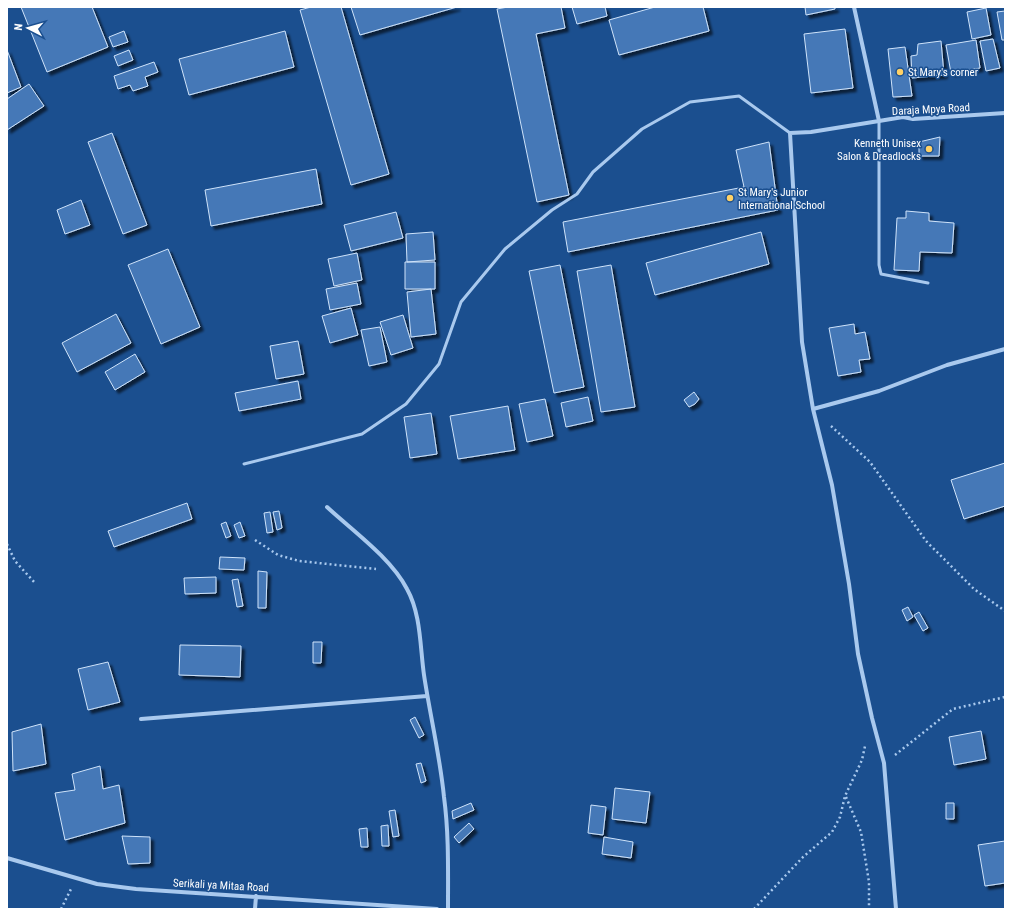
<svg xmlns="http://www.w3.org/2000/svg" width="1012" height="916" font-family="'Roboto Condensed',sans-serif">
<style>
.building{fill:#4478b7;stroke:#cfe3fa;filter:url(#shadow)}
.lines{fill:none;stroke-linecap:round;stroke-linejoin:round}
.path{stroke:#a9c9ee;stroke-width:2.5;stroke-dasharray:2 3;stroke-linecap:butt}
.service{stroke:#a9c9ee;stroke-width:3}
.minor{stroke:#a9c9ee;stroke-width:4}
.poi-dot{fill:#ffd166;stroke:#1b4f8f;stroke-width:1.5}
.labels{text-anchor:middle;stroke-width:3;stroke-linejoin:round;paint-order:stroke}
.poi-label{font-size:11px;fill:#fff;stroke:#1b4f8f;text-anchor:start}
.street-label{font-size:11px;fill:#fff;stroke:#1b4f8f}
</style>
<defs>
<filter id="shadow"><feDropShadow dx="3.5" dy="3.5" stdDeviation="1" flood-color="#0009"/></filter>
</defs>
<rect width="100%" height="100%" fill="#1b4f8f"/>
<!-- building -->
<path class="building" d="M21,7H92L108,47L47,72Z
M311,7H341L389,174L351,185L300,10Z
M351,7H457L360,35Z
M508,7H561L565,28L536,34L569,195L537,202L497,9Z
M572,7H605L607,16L577,24Z
M655,7H703L709,31L619,55L609,20Z
M805,7H835V9L806,15Z
M986,8L991,35L972,39L967,12Z
M1005,11V40H1002L997,12Z
M845,29L853,88L811,93L804,34Z
M124,31L128,42L113,47L109,37Z
M285,31L294,67L189,95L179,59Z
M993,39L1000,68L986,71L980,41Z
M976,40L980,68L951,73L946,45Z
M941,41L944,75L912,78L911,56L917,55L918,44Z
M905,47L912,96L893,97L888,49Z
M7,50L21,87L7,93Z
M129,50L133,60L118,66L114,56Z
M154,62L158,72L145,77L148,86L133,91L130,85L118,89L114,76Z
M29,84L44,106L7,130V99Z
M112,133L147,225L123,234L88,142Z
M940,137L939,156H919V142Z
M769,142L778,210L568,252L563,222L744,187L736,150Z
M316,169L322,204L211,226L205,190Z
M81,200L90,225L65,234L57,210Z
M906,211L929,213V221L954,223L952,253L920,252L919,271L894,270L897,218H906Z
M396,212L403,238L351,251L344,225Z
M433,232L435,260L407,262L406,234Z
M761,232L769,264L655,295L646,263Z
M168,249L200,327L161,344L128,265Z
M357,253L362,280L334,286L328,259Z
M405,262H435V289H405Z
M560,265L584,387L554,393L529,271Z
M611,265L635,407L601,412L577,271Z
M357,283L361,304L330,310L326,289Z
M431,289L436,334L411,337L407,292Z
M351,308L358,335L330,343L322,316Z
M116,314L131,343L77,372L62,343Z
M403,315L413,348L391,355L380,322Z
M854,324L855,334L865,332L870,359L859,360L861,372L838,376L829,328Z
M380,327L387,362L369,366L361,330Z
M298,341L304,374L276,379L270,346Z
M135,354L145,372L115,390L105,372Z
M298,381L301,399L239,411L235,393Z
M694,392L699,399L695,404L689,407L684,400Z
M588,397L593,421L566,427L561,403Z
M545,399L553,436L527,442L519,404Z
M508,406L515,450L458,459L450,416Z
M431,413L437,454L410,458L404,417Z
M1005,463V506L964,519L951,480Z
M187,503L192,519L114,547L108,531Z
M279,511L282,528L277,530L273,512Z
M270,512L273,532L267,533L264,513Z
M226,522L231,536L226,538L221,524Z
M240,522L245,536L239,538L234,525Z
M220,557L245,558L244,570L219,569Z
M258,571L267,572L266,608H258Z
M216,577V593L185,594L184,578Z
M238,579L243,606L237,607L232,580Z
M908,607L913,617L907,621L902,610Z
M919,612L928,628L923,631L914,615Z
M313,642H322L321,663H313Z
M180,645L241,646L240,677L179,675Z
M108,662L120,702L88,710L78,669Z
M415,717L424,735L419,738L410,720Z
M41,724L46,764L13,771L12,732Z
M981,731L986,759L954,765L949,737Z
M421,763L426,781L421,783L416,764Z
M100,766L103,789L119,785L125,823L65,840L55,793L75,790L72,774Z
M615,788L650,792L646,823L612,819Z
M471,803L474,810L453,819L452,811Z
M946,803H954V819H946Z
M591,805L606,807L603,835L588,833Z
M395,810L399,836L393,837L389,811Z
M469,823L474,829L459,843L454,837Z
M388,825L389,846H382L381,826Z
M367,828L368,847H361L359,829Z
M122,836L150,837V863L128,864Z
M604,837L633,842L631,858L602,854Z
M1005,841V883L985,886L978,845Z"/>
<g class="lines">
<!-- path -->
<path class="path" d="M831,426L870,462L926,541L974,589L1005,611
M255,540L278,555L299,561L376,569
M7,544L15,561L35,583
M895,755L953,709L1005,697
M846,797L861,832L869,882V909
M61,909L71,889
M754,909L803,857L832,832L840,817L845,796L862,760L865,746"/>
<!-- service -->
<path class="service" d="M879,121V265L881,274L928,283
M244,464L362,434L406,404L439,364L461,302L505,249L552,210L577,194L593,172L642,129L690,102L739,96L790,133"/>
<!-- minor -->
<path class="minor" d="M854,7L879,121L903,117L913,119L1005,113
M879,121L811,132L790,133L802,342L813,409L832,485L849,584L858,654L872,718L884,763L896,909
M813,409L879,391L947,365L1005,349
M327,507C353,531 391,558 407,589C421,614 420,647 424,675C430,715 440,756 444,797C449,834 448,872 448,909
M141,719L427,696
M7,858L97,884L136,889L437,909
M255,909L256,896"/>
</g>
<!-- markers -->
<g class="poi-dot">
<circle cx="900" cy="72" r="4"/>
<circle cx="929" cy="149" r="4"/>
<circle cx="730" cy="198" r="4"/>
</g>
<g class="labels">
<!-- poi labels -->
<g class="poi-label">
<text x="908" y="76">St Mary's corner</text>
<text x="921" y="147" text-anchor="end">Kenneth Unisex<tspan x="921" dy="13">Salon &amp; Dreadlocks</tspan></text>
<text x="738" y="196">St Mary's Junior<tspan x="738" dy="13">International School</tspan></text>
</g>
<!-- street labels -->
<g class="street-label">
<text transform="translate(931 109) rotate(-3)" y="4">Daraja Mpya Road</text>
<text transform="translate(221 885) rotate(3)" y="4">Serikali ya Mitaa Road</text>
</g>
</g>
<!-- border -->
<rect width="1012" height="916" fill="none" stroke="#ffffff" stroke-width="16"/>
<!-- north arrow -->
<g transform="translate(28 28) rotate(276)" stroke="#1b4f8f" stroke-width="3" paint-order="stroke">
<path d="M0-3L7 15L0 10L-7 15Z" fill="#ffffff"/>
<text y="-6" font-size="11" font-weight="bold" text-anchor="middle" fill="#ffffff">N</text>
</g>
</svg>
